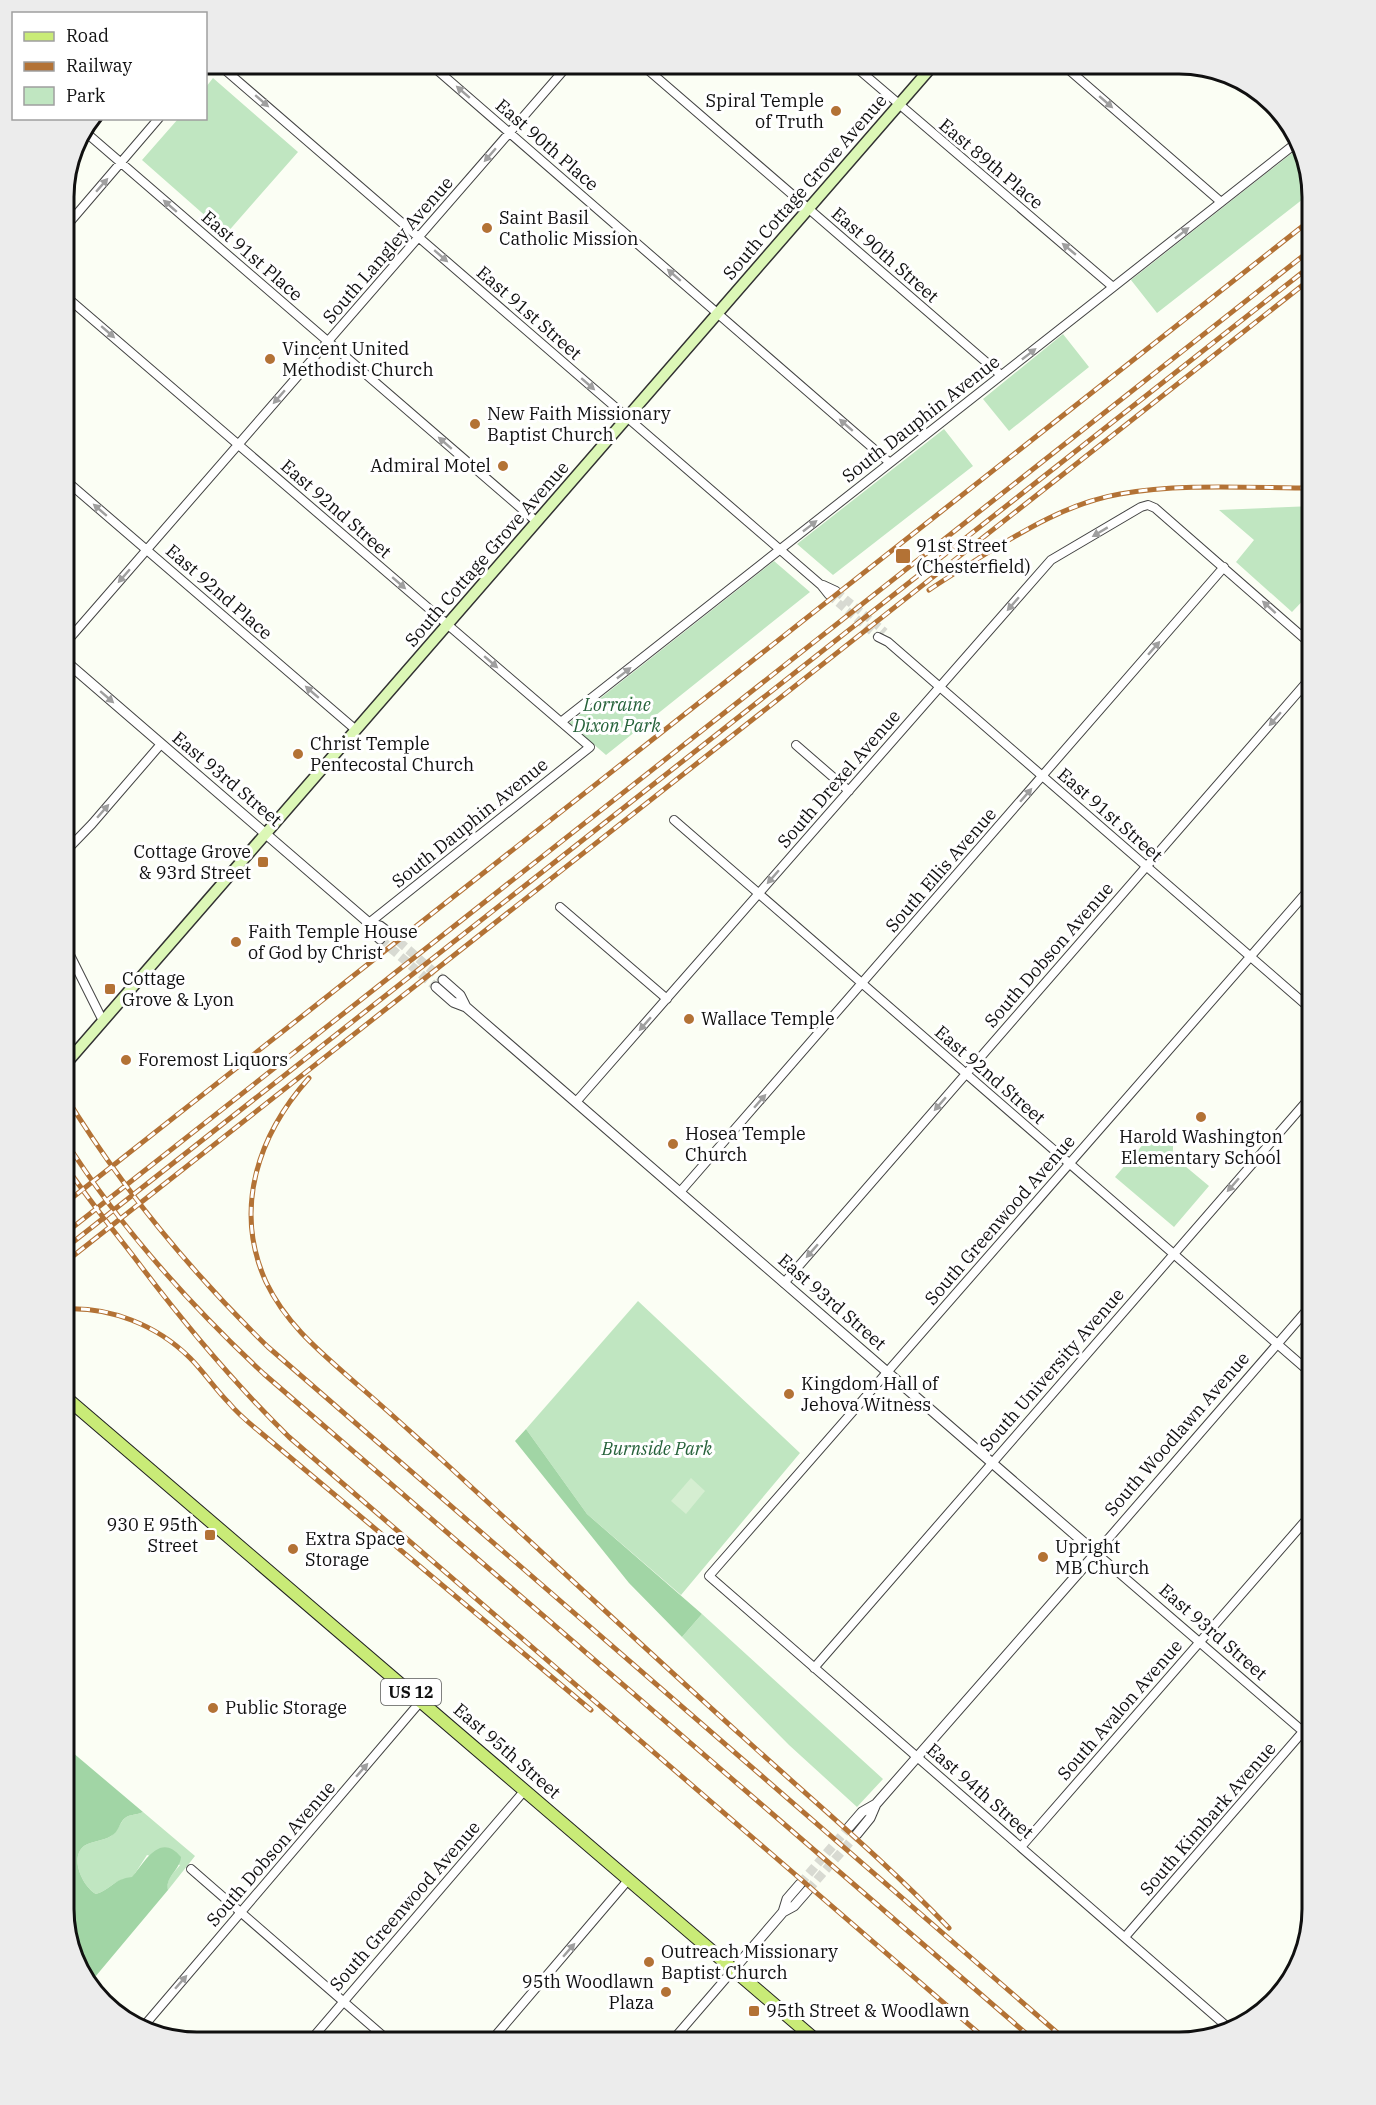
<svg xmlns="http://www.w3.org/2000/svg" width="1376" height="2105" font-family="'IBM Plex Serif',serif">
<style>
.green{fill:#c0e6c1}
.forest{fill:#a1d5a5}
.pitch{fill:#d5eed1}
.lines{fill:none;stroke-linecap:round;stroke-linejoin:round}
.minor-tunnel{stroke:#d8dad2;stroke-width:8;stroke-dasharray:8 4;stroke-linecap:butt}
.tertiary-tunnel{stroke:#d8dad2;stroke-width:9;stroke-dasharray:9 4.5;stroke-linecap:butt}
.minor-casing{stroke:#434343;stroke-width:10}
.tertiary-casing{stroke:#434343;stroke-width:11}
.secondary-casing{stroke:#323232;stroke-width:13}
.primary-casing{stroke:#212121;stroke-width:14}
.minor{stroke:#fff;stroke-width:8}
.tertiary{stroke:#fff;stroke-width:9}
.secondary{stroke:#dcf7b6;stroke-width:10}
.primary{stroke:#c9eb77;stroke-width:12}
.rail-casing{stroke:#b37235;stroke-width:5}
.rail{stroke:#fff;stroke-width:3;stroke-dasharray:9;stroke-linecap:butt}
.oneway{fill:#9f9f9f}
.poi-dot{fill:#b37235;stroke:#fff;stroke-width:2}
.labels{text-anchor:middle;stroke-width:6;stroke-linejoin:round;paint-order:stroke}
.shield{fill:#fff;stroke:#585858;stroke-width:1.5}
.shield-label{font-size:16px;font-weight:bold;fill:#101010}
.poi-label{font-size:18px;fill:#101010;stroke:#fff;text-anchor:start}
.street-label{font-size:18px;fill:#101010;stroke:#fff}
.park-label{font-size:18px;font-style:italic;fill:#26623a;stroke:#fff}
.rim{fill:none;stroke:#101010;stroke-width:3}
</style>
<rect width="100%" height="100%" fill="#fbfef4"/>
<!-- green -->
<path class="green" d="M213,78L298,152L226,234L142,160L178,119L206,118V87Z
M1301,146L1312,192L1157,313L1131,280Z
M1063,334L1089,367L1009,431L983,399Z
M944,429L973,466L833,575L797,544Z
M1313,506V590L1292,612L1236,562L1254,540L1219,510Z
M774,561L810,592L606,755L569,723Z
M1152,1134H1173V1156L1209,1186L1174,1227L1115,1177Z
M638,1301L800,1453L681,1595L587,1514L526,1429Z
M702,1614L883,1779L857,1807L789,1745L682,1637Z
M143,1812L195,1856L168,1890C165,1880 174,1873 180,1865L147,1855L132,1878C113,1879 112,1889 96,1894C83,1887 69,1858 84,1846C92,1841 103,1841 111,1836C117,1832 120,1823 125,1818C130,1814 137,1815 143,1812Z"/>
<!-- forest -->
<path class="forest" d="M526,1429L587,1514L702,1614L682,1637L629,1583L515,1441Z
M72,1752L143,1812C137,1815 130,1814 125,1818C119,1823 119,1832 111,1836C103,1841 92,1841 84,1846C69,1858 83,1887 96,1894C112,1889 113,1879 132,1877C144,1863 160,1831 181,1857C180,1870 165,1877 168,1890L90,1983L77,1968L63,1909V1757Z"/>
<!-- pitch -->
<path class="pitch" d="M691,1478L705,1491L686,1514L671,1501Z"/>
<g class="lines">
<!-- minor-tunnel -->
<path class="minor-tunnel" d="M836,591L885,632
M829,595L878,637"/>
<!-- tertiary-tunnel -->
<path class="tertiary-tunnel" d="M388,932L443,980
M380,939L436,987
M800,1884L849,1827
M808,1890L857,1834"/>
<defs>
<path id="minor" d="M217,63L821,585L829,595
M429,63L890,463
M640,63L1001,375
M851,63L1113,287
M1061,63L1221,202
M206,65L207,63
M83,130L537,522
M63,230L159,118
M63,294L590,747L369,923
M63,478L356,730
M823,585L836,591
M878,637L888,642L1313,1011
M63,646L570,63
M561,722L1300,140
M796,745L849,791
M674,820L1313,1375
M63,854L92,824L161,744
M560,907L667,999
M63,941L103,1021
M576,1102L1051,560L1141,507L1148,505L1155,508L1313,646
M680,1192L1224,567
M784,1283L1313,675
M814,1668L1313,1094
M1313,1740L1096,1553L1313,1303
M1021,1847L1313,1512
M191,1869L390,2042
M1125,1937L1313,1720
M143,2027L421,1701
M1231,2030L709,1576L1313,885
M309,2042L525,1790
M490,2042L629,1879
M671,2042L734,1969"/>
<path id="tertiary" d="M63,659L369,923L380,926L388,932
M369,923L373,932L380,939
M443,980L460,995L466,1007
M436,987L453,1002L466,1007L1096,1553L876,1804L870,1818L857,1834
M849,1827L862,1812L876,1804
M783,1912L787,1899L800,1884
M734,1969L783,1912L794,1906L808,1890"/>
<path id="secondary" d="M63,1067L935,63"/>
<path id="primary" d="M63,1395L818,2042"/>
</defs>
<!-- minor casing -->
<use href="#minor" class="minor-casing"/>
<!-- tertiary casing -->
<use href="#tertiary" class="tertiary-casing"/>
<!-- secondary casing -->
<use href="#secondary" class="secondary-casing"/>
<!-- primary casing -->
<use href="#primary" class="primary-casing"/>
<!-- minor -->
<use href="#minor" class="minor"/>
<!-- tertiary -->
<use href="#tertiary" class="tertiary"/>
<!-- secondary -->
<use href="#secondary" class="secondary"/>
<!-- primary -->
<use href="#primary" class="primary"/>
<defs>
<path id="rail" d="M929,590C945,579 962,569 979,558C1023,531 1068,503 1120,494C1180,483 1252,488 1313,488
M309,1078C258,1135 233,1209 266,1282C287,1326 323,1354 359,1386C387,1410 414,1435 442,1460C542,1552 642,1646 743,1737C812,1800 884,1860 949,1928
M63,1092C120,1186 189,1270 268,1347L1068,2042
M63,1137C118,1225 188,1303 264,1374L1036,2042
M63,1162C85,1195 110,1226 134,1257C182,1321 232,1381 289,1437L989,2042
M63,1205L1313,218
M63,1235L1313,248
M63,1250L1313,264
M63,1264L1313,277
M63,1309C109,1306 157,1325 190,1358C204,1372 215,1389 229,1403C238,1414 249,1423 260,1432L591,1710"/>
</defs>
<!-- rail casing -->
<use href="#rail" class="rail-casing"/>
<!-- rail -->
<use href="#rail" class="rail"/>
</g>
<!-- one-way arrows -->
<defs><path id="oneway-solid" d="M-6-.8H1V-3.2L6.5 0L1 3.2V.8H-6Z" transform="scale(1.5)"/></defs>
<g class="oneway">
<use href="#oneway-solid" transform="translate(463 92) rotate(-139)"/>
<use href="#oneway-solid" transform="translate(262 101) rotate(41)"/>
<use href="#oneway-solid" transform="translate(1106 102) rotate(41)"/>
<use href="#oneway-solid" transform="translate(490 155) rotate(131)"/>
<use href="#oneway-solid" transform="translate(102 185) rotate(-49)"/>
<use href="#oneway-solid" transform="translate(170 206) rotate(-139)"/>
<use href="#oneway-solid" transform="translate(1182 233) rotate(-38)"/>
<use href="#oneway-solid" transform="translate(1069 249) rotate(-140)"/>
<use href="#oneway-solid" transform="translate(441 256) rotate(41)"/>
<use href="#oneway-solid" transform="translate(674 275) rotate(-139)"/>
<use href="#oneway-solid" transform="translate(108 332) rotate(41)"/>
<use href="#oneway-solid" transform="translate(1029 354) rotate(-38)"/>
<use href="#oneway-solid" transform="translate(588 384) rotate(41)"/>
<use href="#oneway-solid" transform="translate(279 397) rotate(131)"/>
<use href="#oneway-solid" transform="translate(846 425) rotate(-139)"/>
<use href="#oneway-solid" transform="translate(445 443) rotate(-139)"/>
<use href="#oneway-solid" transform="translate(100 510) rotate(-139)"/>
<use href="#oneway-solid" transform="translate(810 526) rotate(-38)"/>
<use href="#oneway-solid" transform="translate(1100 532) rotate(149)"/>
<use href="#oneway-solid" transform="translate(124 576) rotate(131)"/>
<use href="#oneway-solid" transform="translate(399 583) rotate(41)"/>
<use href="#oneway-solid" transform="translate(1013 604) rotate(131)"/>
<use href="#oneway-solid" transform="translate(1269 607) rotate(-138)"/>
<use href="#oneway-solid" transform="translate(1154 648) rotate(-49)"/>
<use href="#oneway-solid" transform="translate(491 662) rotate(41)"/>
<use href="#oneway-solid" transform="translate(624 673) rotate(-38)"/>
<use href="#oneway-solid" transform="translate(312 692) rotate(-139)"/>
<use href="#oneway-solid" transform="translate(107 697) rotate(41)"/>
<use href="#oneway-solid" transform="translate(1275 719) rotate(131)"/>
<use href="#oneway-solid" transform="translate(1026 795) rotate(-49)"/>
<use href="#oneway-solid" transform="translate(103 811) rotate(-49)"/>
<use href="#oneway-solid" transform="translate(773 877) rotate(131)"/>
<use href="#oneway-solid" transform="translate(645 1024) rotate(131)"/>
<use href="#oneway-solid" transform="translate(760 1101) rotate(-49)"/>
<use href="#oneway-solid" transform="translate(940 1104) rotate(131)"/>
<use href="#oneway-solid" transform="translate(1233 1185) rotate(131)"/>
<use href="#oneway-solid" transform="translate(812 1251) rotate(131)"/>
<use href="#oneway-solid" transform="translate(362 1770) rotate(-49)"/>
<use href="#oneway-solid" transform="translate(569 1950) rotate(-49)"/>
<use href="#oneway-solid" transform="translate(181 1982) rotate(-49)"/>
</g>
<!-- markers -->
<g class="poi-dot">
<circle cx="836" cy="111" r="6"/>
<circle cx="487" cy="228" r="6"/>
<circle cx="270" cy="359" r="6"/>
<circle cx="475" cy="424" r="6"/>
<circle cx="503" cy="466" r="6"/>
<rect x="895" y="548" width="16" height="16" rx="3"/>
<circle cx="298" cy="754" r="6"/>
<rect x="257" y="856" width="12" height="12" rx="3"/>
<circle cx="236" cy="942" r="6"/>
<rect x="104" y="983" width="12" height="12" rx="3"/>
<circle cx="689" cy="1019" r="6"/>
<circle cx="126" cy="1060" r="6"/>
<circle cx="1201" cy="1117" r="6"/>
<circle cx="673" cy="1144" r="6"/>
<circle cx="789" cy="1394" r="6"/>
<rect x="204" y="1529" width="12" height="12" rx="3"/>
<circle cx="293" cy="1549" r="6"/>
<circle cx="1043" cy="1557" r="6"/>
<circle cx="213" cy="1708" r="6"/>
<circle cx="649" cy="1962" r="6"/>
<circle cx="666" cy="1992" r="6"/>
<rect x="748" y="2005" width="12" height="12" rx="3"/>
</g>
<g class="labels">
<!-- shield labels -->
<rect class="shield" x="381" y="1679" width="60" height="26" rx="4.5"/>
<g class="shield-label">
<text x="411" y="1698">US 12</text>
</g>
<!-- poi labels -->
<g class="poi-label">
<text x="824" y="107" text-anchor="end">Spiral Temple<tspan x="824" dy="21">of Truth</tspan></text>
<text x="499" y="224">Saint Basil<tspan x="499" dy="21">Catholic Mission</tspan></text>
<text x="282" y="355">Vincent United<tspan x="282" dy="21">Methodist Church</tspan></text>
<text x="487" y="420">New Faith Missionary<tspan x="487" dy="21">Baptist Church</tspan></text>
<text x="491" y="472" text-anchor="end">Admiral Motel</text>
<text x="916" y="552">91st Street<tspan x="916" dy="21">(Chesterfield)</tspan></text>
<text x="310" y="750">Christ Temple<tspan x="310" dy="21">Pentecostal Church</tspan></text>
<text x="251" y="858" text-anchor="end">Cottage Grove<tspan x="251" dy="21">&amp; 93rd Street</tspan></text>
<text x="248" y="938">Faith Temple House<tspan x="248" dy="21">of God by Christ</tspan></text>
<text x="122" y="985">Cottage<tspan x="122" dy="21">Grove &amp; Lyon</tspan></text>
<text x="701" y="1025">Wallace Temple</text>
<text x="138" y="1066">Foremost Liquors</text>
<text x="685" y="1140">Hosea Temple<tspan x="685" dy="21">Church</tspan></text>
<text x="1201" y="1143" text-anchor="middle">Harold Washington<tspan x="1201" dy="21">Elementary School</tspan></text>
<text x="801" y="1390">Kingdom Hall of<tspan x="801" dy="21">Jehova Witness</tspan></text>
<text x="198" y="1531" text-anchor="end">930 E 95th<tspan x="198" dy="21">Street</tspan></text>
<text x="305" y="1545">Extra Space<tspan x="305" dy="21">Storage</tspan></text>
<text x="1055" y="1553">Upright<tspan x="1055" dy="21">MB Church</tspan></text>
<text x="225" y="1714">Public Storage</text>
<text x="661" y="1958">Outreach Missionary<tspan x="661" dy="21">Baptist Church</tspan></text>
<text x="654" y="1988" text-anchor="end">95th Woodlawn<tspan x="654" dy="21">Plaza</tspan></text>
<text x="766" y="2017">95th Street &amp; Woodlawn</text>
</g>
<!-- street labels -->
<g class="street-label">
<text transform="translate(547 145) rotate(41)" y="6">East 90th Place</text>
<text transform="translate(991 164) rotate(40)" y="6">East 89th Place</text>
<text transform="translate(805 187) rotate(-49)" y="6">South Cottage Grove Avenue</text>
<text transform="translate(388 250) rotate(-49)" y="6">South Langley Avenue</text>
<text transform="translate(885 255) rotate(41)" y="6">East 90th Street</text>
<text transform="translate(252 256) rotate(41)" y="6">East 91st Place</text>
<text transform="translate(529 313) rotate(41)" y="6">East 91st Street</text>
<text transform="translate(921 419) rotate(-38)" y="6">South Dauphin Avenue</text>
<text transform="translate(336 509) rotate(41)" y="6">East 92nd Street</text>
<text transform="translate(487 554) rotate(-49)" y="6">South Cottage Grove Avenue</text>
<text transform="translate(219 592) rotate(41)" y="6">East 92nd Place</text>
<text transform="translate(227 779) rotate(40)" y="6">East 93rd Street</text>
<text transform="translate(839 779) rotate(-49)" y="6">South Drexel Avenue</text>
<text transform="translate(1110 815) rotate(41)" y="6">East 91st Street</text>
<text transform="translate(470 823) rotate(-39)" y="6">South Dauphin Avenue</text>
<text transform="translate(941 870) rotate(-49)" y="6">South Ellis Avenue</text>
<text transform="translate(1049 955) rotate(-49)" y="6">South Dobson Avenue</text>
<text transform="translate(990 1075) rotate(41)" y="6">East 92nd Street</text>
<text transform="translate(1000 1220) rotate(-49)" y="6">South Greenwood Avenue</text>
<text transform="translate(832 1302) rotate(41)" y="6">East 93rd Street</text>
<text transform="translate(1052 1370) rotate(-49)" y="6">South University Avenue</text>
<text transform="translate(1177 1434) rotate(-49)" y="6">South Woodlawn Avenue</text>
<text transform="translate(1213 1632) rotate(41)" y="6">East 93rd Street</text>
<text transform="translate(1120 1710) rotate(-49)" y="6">South Avalon Avenue</text>
<text transform="translate(507 1751) rotate(41)" y="6">East 95th Street</text>
<text transform="translate(980 1791) rotate(41)" y="6">East 94th Street</text>
<text transform="translate(1208 1819) rotate(-49)" y="6">South Kimbark Avenue</text>
<text transform="translate(271 1854) rotate(-49)" y="6">South Dobson Avenue</text>
<text transform="translate(405 1906) rotate(-49)" y="6">South Greenwood Avenue</text>
</g>
<!-- park labels -->
<g class="park-label">
<text x="617" y="711">Lorraine<tspan x="617" dy="21">Dixon Park</tspan></text>
<text x="657" y="1455">Burnside Park</text>
</g>
</g>
<!-- crop -->
<path d="M0 0H1376V2105H0ZM197 74H1179A123 123 0 0 1 1302 197V1909A123 123 0 0 1 1179 2032H197A123 123 0 0 1 74 1909V197A123 123 0 0 1 197 74Z" fill="#ececec" fill-rule="evenodd"/>
<path class="rim" d="M197 74H1179A123 123 0 0 1 1302 197V1909A123 123 0 0 1 1179 2032H197A123 123 0 0 1 74 1909V197A123 123 0 0 1 197 74Z"/>
<!-- legend -->
<rect x="12" y="12" width="195" height="108" fill="#ffffff" stroke="#9f9f9f" stroke-width="1.5"/>
<rect x="24" y="32" width="30" height="9" fill="#c9eb77" stroke="#9f9f9f" stroke-width="1.5"/>
<text x="66" y="42" font-size="18" fill="#101010">Road</text>
<rect x="24" y="62" width="30" height="9" fill="#b37235" stroke="#9f9f9f" stroke-width="1.5"/>
<text x="66" y="72" font-size="18" fill="#101010">Railway</text>
<rect x="24" y="87" width="30" height="18" fill="#c0e6c1" stroke="#9f9f9f" stroke-width="1.5"/>
<text x="66" y="102" font-size="18" fill="#101010">Park</text>
</svg>
